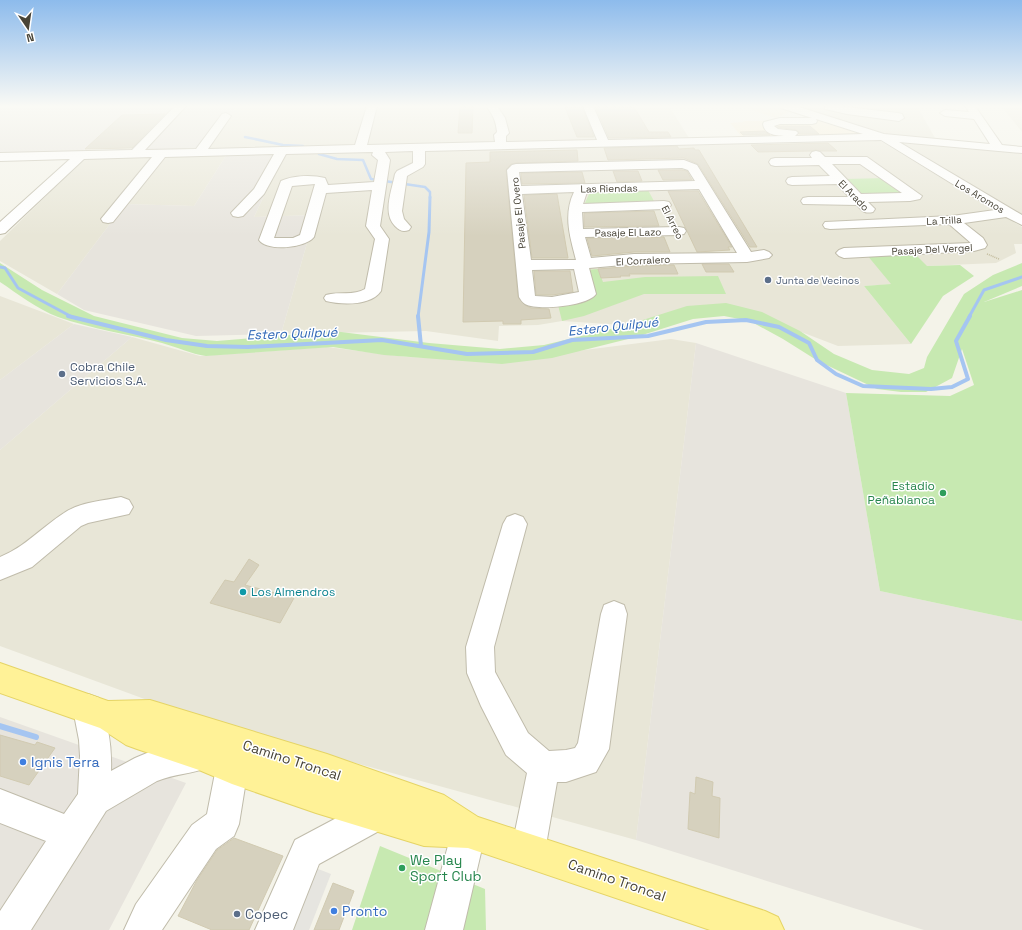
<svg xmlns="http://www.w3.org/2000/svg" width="1022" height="930" font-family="'Space Grotesk',sans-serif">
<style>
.residential{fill:#e8e6d7}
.commercial{fill:#f6edd4}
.industrial{fill:#e7e4dd}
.green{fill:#c7e9b1}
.parking{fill:#e6e5e0}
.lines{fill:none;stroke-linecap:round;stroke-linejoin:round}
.stream-far3{stroke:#a5c5f1;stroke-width:2.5}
.stream-far2{stroke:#a5c5f1;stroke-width:3}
.stream-far1{stroke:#a5c5f1;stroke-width:4}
.stream{stroke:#a5c5f1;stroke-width:6}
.building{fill:#d6d1be;stroke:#d1cab1}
.minor-casing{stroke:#c0bcab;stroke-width:2}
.major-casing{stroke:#e5d466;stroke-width:2}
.path{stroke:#c2bb9c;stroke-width:1.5;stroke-dasharray:1 1;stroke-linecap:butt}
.minor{fill:#fff;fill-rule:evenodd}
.major{fill:#fff297;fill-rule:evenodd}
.service-dot{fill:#5c6f8a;stroke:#fff;stroke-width:1.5}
.leisure-dot{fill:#2e9e5b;stroke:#fff;stroke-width:1.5}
.culture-dot{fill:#0f9aa8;stroke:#fff;stroke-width:1.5}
.shop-dot{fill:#3f7fe0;stroke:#fff;stroke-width:1.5}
.labels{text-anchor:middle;stroke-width:3;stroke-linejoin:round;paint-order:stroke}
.far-street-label{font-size:10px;fill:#484437;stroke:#fff}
.far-service-label{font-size:10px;fill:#4e5e75;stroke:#fff;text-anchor:start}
.service-label{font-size:12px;fill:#4e5e75;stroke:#fff;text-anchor:start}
.leisure-label{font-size:12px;fill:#27864d;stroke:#fff;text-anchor:end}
.culture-label{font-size:12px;fill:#0d838f;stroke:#fff;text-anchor:start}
.water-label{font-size:13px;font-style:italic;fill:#2e66b6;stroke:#fff}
.near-street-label{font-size:14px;fill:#484437;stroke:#fff}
.near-shop-label{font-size:14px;fill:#366cbe;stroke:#fff;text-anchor:start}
.near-leisure-label{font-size:14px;fill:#27864d;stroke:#fff;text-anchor:start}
.near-service-label{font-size:14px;fill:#4e5e75;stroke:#fff;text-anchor:start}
</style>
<rect width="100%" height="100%" fill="#f4f3e9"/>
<!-- residential -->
<path class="residential" d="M238,106H669L689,138L208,149Z
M795,106H917L935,138L887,134Z
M1001,106H1022V132Z
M876,141L882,142L1022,227V244H1014L1016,253L996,263L927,266L928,282L864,286L911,344L838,346L746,311L639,326L562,321L538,325L499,326L498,341L426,331L281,334L315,215L254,217L284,153L439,151Z
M900,141L1022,152V217L899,143Z
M227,154L194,206L125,204L57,294L0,261V241L86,157Z
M0,296L74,324L0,380Z
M132,337L200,356L327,347L407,357L506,360L671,339L696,343L636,840L210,723L0,646V450Z"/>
<!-- commercial -->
<path class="commercial" d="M744,106H773L791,111L776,118L742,107Z
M815,120L857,132V134L769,136L767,134L743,135L745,137H742L730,123L744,122L743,121Z"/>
<!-- industrial -->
<path class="industrial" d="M0,106H238L208,149L145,150L147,147L85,149L83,152L0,153Z
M284,153L254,217L315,215L281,334L196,336L84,310L57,294L125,204L194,206L227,154Z
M74,324L132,337L0,450V380Z
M696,343L846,393L880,591L1022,621V930H924L636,840Z
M0,717L186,783L109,930H0Z"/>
<!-- green -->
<path class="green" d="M885,178L907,194L861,195L845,179Z
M648,190L655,203L584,205L590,192Z
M913,252L927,266L960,265L974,276L943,296L911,344L864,286L891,284L867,255Z
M0,263L42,290L94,316L182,338L217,341L333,331L429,343L500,349L544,345L627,325L687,306L726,303L762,312L800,331L834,354L872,370L909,374L924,368L927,357L964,294L993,275L1022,263V286L984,302L1022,290V621L880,591L846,393L950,396L974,385L962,349L952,378L926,392H901L877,389L818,361L783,339L750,321L724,316L693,319L636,337L552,358L502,364L384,355L333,347L206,356C191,354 177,347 162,343C128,334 92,329 58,317C37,309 18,294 0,282Z
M598,269L603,282L645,277L718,276L726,294H644L584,316L562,321L558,305L583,302L592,295L586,270Z
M380,846L485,889L486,930H352Z"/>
<!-- parking -->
<path class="parking" d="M313,867L331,874L309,930H287Z"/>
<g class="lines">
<!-- stream-far3 -->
<path class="stream-far3" d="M245,137L283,145L303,146
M319,154L337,159L363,160L371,179L425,187L430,192V198"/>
<!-- stream-far2 -->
<path class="stream-far2" d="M0,267L5,268L18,288L72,317
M418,317L429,232L430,197
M969,317L984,290L1022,277"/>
<!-- stream-far1 -->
<path class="stream-far1" d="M68,316L166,340L207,346L248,347L382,340L467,354L533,352L572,340L648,336L706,322L746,320L779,327L809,343L817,360L836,374L863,386L931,389L952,387L968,379L956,341L970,316
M418,316L421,346"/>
<!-- stream -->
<path class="stream" d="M0,726L36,737"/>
</g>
<!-- building -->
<path class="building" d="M460,106H473L472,133H458Z
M595,106L634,107L649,132H668L671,137L609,138Z
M565,107H582L594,137H577Z
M165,114L132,148L85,149L122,115Z
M780,126H810L819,134H799V132L796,130L777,127Z
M764,131L770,135H743L740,132Z
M828,143L837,151H821L816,150L811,151L758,152L751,145Z
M677,146L679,149L694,148L695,150H699L757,247H750L698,164L684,158L608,160L604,148Z
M577,150L578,161L516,163L511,164L506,170L518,297L525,305L531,308L549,309L551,318L521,320V324H503V321L463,322L466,163L490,162V152Z
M658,170H682L687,171L692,180H663Z
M613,171H638L642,181L617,182Z
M582,172L585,183L522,184L521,173Z
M668,191H698L732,247H728L730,250L697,252Z
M557,194L568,258H532L524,195Z
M654,211L659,226L584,227V213Z
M664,237L670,252H634L592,256L587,238Z
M702,264H729L734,272H706Z
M674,265L678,274H629L630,276H620L621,277L601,278L598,269L634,266Z
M534,271H570L573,292L552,295H536Z
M249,559L259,565L245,585L294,598L280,623L210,603L225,580L234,582Z
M0,735L35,745L37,742L55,748L29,785L0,776Z
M696,777L713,782L712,796L720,798L719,838L688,829L690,792L695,794Z
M234,838L283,856L249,930H212L178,916L197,880L217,850Z
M333,883L354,891L339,930H314Z"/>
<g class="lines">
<defs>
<path id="minor" d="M175,106H186L145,150L196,149L222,114L226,113L231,116L208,149L355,145L367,106H377L367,145L495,142L494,135L497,132C496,121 493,115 486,106H497L505,118L509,133L506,136V142L597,140L583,106H593L608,140L784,136C775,135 765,135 763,124L764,122L780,118H812L781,108L780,106H796L884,134L990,144L974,119L945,116L940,113L945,110L969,112L965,106H975L1002,145L1022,147V153L899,142L1022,215V225L1006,217L964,223L983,238L987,245L985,248L974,251L844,258L839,256L836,253L839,250L844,248L971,243L949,224L830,229L825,228L823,225L825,222L952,216L995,210L881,140L425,151V164L423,167L407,176L402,211L404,219L411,227L409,230C403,232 400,231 395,226C382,213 392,190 395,174L397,171L413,163V151L385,152L390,160L380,226L389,239L381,291C371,306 342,305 326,301L324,298L326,295C339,291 354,296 365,289L375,239L366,226L372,190L326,193L314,237C306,248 267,252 259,240L281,181C294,175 313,175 325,178L328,185L374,182L378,160L372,155L373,152L286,154L264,194L243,216L238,217L233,216L231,213L254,189L274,154L165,157L113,222L108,223L103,222L101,219L152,157L84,159L5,233L0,234V222L70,159L0,161V153L132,150ZM816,119L863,134L795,136L798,133L796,131L778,129L774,126L780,124H812L816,123L817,121ZM315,184L300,235L293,238H274L292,186Z
M825,106H838L898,113L902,114L904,118L899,121L847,114L825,109Z
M816,151L820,152L825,157H867L922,196L920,199L910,201L868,202L875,209L873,212C865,214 862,211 857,205L803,204L801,201L803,198L808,197H849L837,184L792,185L788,184L786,181L788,178L792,177L830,176L819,165L775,166L771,165L769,162L771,159L775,158H812L810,155L812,152ZM832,164H860L902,193L861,194Z
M684,160L697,165L751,252L764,250L769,252L772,255L769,258L747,262L634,264L589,268L596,294C588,306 538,311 525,304C522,302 521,300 519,297L507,170L512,165L516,164ZM682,168L688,170L695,181L521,186L519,172ZM699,189L737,253L634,254L591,258L585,237L679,235L684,234L686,231L684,228L679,227L583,229L582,212L664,209L669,208L671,205L669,202L664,201L583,204L587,192ZM574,192C563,215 570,237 576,260H531L522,194ZM574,269L579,292L552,297L535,296L532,270Z
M121,497L129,500L133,507L129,514L88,523L81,526L32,567L0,580V557C25,547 42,527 64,513C80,502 102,501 121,497Z
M515,514L523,517L527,524L494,647L495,672L528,733L549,751L566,750L575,748L578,743L601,614L604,605L614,601L624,605L627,614L609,749L596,772L566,782H557L545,851L540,863L528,868L516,863L511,851L527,773L506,755L481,706L467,673L466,647L503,524L507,517Z
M88,694L99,698C108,722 112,746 111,771L135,758L166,745L198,740L209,745L214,756L209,767C192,774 174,774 157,781L106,811L31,930H0V911L46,841L0,823V789L64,814L78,794L80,756L79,740L73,709L77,698Z
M232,752L243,757L248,768L239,824L234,836L216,849L162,930H124L136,904L192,825L207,814L216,768L221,757Z
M376,797L388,802L393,814L388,826L319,864L293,930H255L295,840Z
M469,814L481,819L486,831L463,930H425L452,831L457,819Z"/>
<path id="major" d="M0,663L108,701L150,700L327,754L444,795L478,817L765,911L778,917L784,930H710L468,848L424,846L316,813L232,784L199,770L137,749L126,745L100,728L0,693Z"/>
</defs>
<!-- minor casing -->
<use href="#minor" class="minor-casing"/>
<!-- major casing -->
<use href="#major" class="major-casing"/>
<!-- path -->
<path class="path" d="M987,254L999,259"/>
<!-- minor -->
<use href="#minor" class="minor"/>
<!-- major -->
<use href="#major" class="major"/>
</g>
<!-- sky -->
<linearGradient id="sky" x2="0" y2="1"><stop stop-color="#8dbbec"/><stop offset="0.45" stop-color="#fafaf5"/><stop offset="1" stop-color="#fafaf5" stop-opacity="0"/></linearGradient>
<rect width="1022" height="236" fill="url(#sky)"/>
<!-- markers -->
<g class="service-dot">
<circle cx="768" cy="280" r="4"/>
<circle cx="62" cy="374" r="4"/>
<circle cx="237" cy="914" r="4"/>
</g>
<g class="leisure-dot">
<circle cx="943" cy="493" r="4"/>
<circle cx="402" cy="868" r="4"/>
</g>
<circle class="culture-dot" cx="243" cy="592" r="4"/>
<g class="shop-dot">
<circle cx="23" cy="762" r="4"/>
<circle cx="334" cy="911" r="4"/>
</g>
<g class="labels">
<!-- far-street labels -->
<g class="far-street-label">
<text transform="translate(609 188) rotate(-1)" y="4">Las Riendas</text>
<text transform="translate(854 195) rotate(46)" y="4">El Arado</text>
<text transform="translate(980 196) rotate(31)" y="4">Los Aromos</text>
<text transform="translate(518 213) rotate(-96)" y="4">Pasaje El Overo</text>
<text transform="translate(944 220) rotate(-3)" y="4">La Trilla</text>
<text transform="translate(673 222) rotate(63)" y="4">El Arreo</text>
<text transform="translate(628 232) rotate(-1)" y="4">Pasaje El Lazo</text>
<text transform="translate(932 249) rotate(-3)" y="4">Pasaje Del Vergel</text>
<text transform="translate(643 260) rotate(-3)" y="4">El Corralero</text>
</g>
<!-- far-service labels -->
<g class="far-service-label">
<text x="776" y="284">Junta de Vecinos</text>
</g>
<!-- service labels -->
<g class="service-label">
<text x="70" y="371">Cobra Chile<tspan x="70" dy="14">Servicios S.A.</tspan></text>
</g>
<!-- leisure labels -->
<g class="leisure-label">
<text x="935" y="490">Estadio<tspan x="935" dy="14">Peñablanca</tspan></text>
</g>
<!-- culture labels -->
<g class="culture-label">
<text x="251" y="596">Los Almendros</text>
</g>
<!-- water labels -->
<g class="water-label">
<text transform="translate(613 326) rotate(-6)" y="5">Estero Quilpué</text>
<text transform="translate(292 333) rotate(-2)" y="5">Estero Quilpué</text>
</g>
<!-- near-street labels -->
<g class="near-street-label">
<text transform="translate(292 760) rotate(18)" y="5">Camino Troncal</text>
<text transform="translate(617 880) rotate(19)" y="5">Camino Troncal</text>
</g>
<!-- near-shop labels -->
<g class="near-shop-label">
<text x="31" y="767">Ignis Terra</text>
<text x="342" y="916">Pronto</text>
</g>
<!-- near-leisure labels -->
<g class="near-leisure-label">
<text x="410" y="865">We Play<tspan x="410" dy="16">Sport Club</tspan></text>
</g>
<!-- near-service labels -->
<g class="near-service-label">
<text x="245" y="919">Copec</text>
</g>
</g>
<!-- north arrow -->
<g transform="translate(28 28) rotate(167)" stroke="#ffffff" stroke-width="3" paint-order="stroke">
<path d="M0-3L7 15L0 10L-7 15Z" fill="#484437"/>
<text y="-6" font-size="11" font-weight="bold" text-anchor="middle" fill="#484437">N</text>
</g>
</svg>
